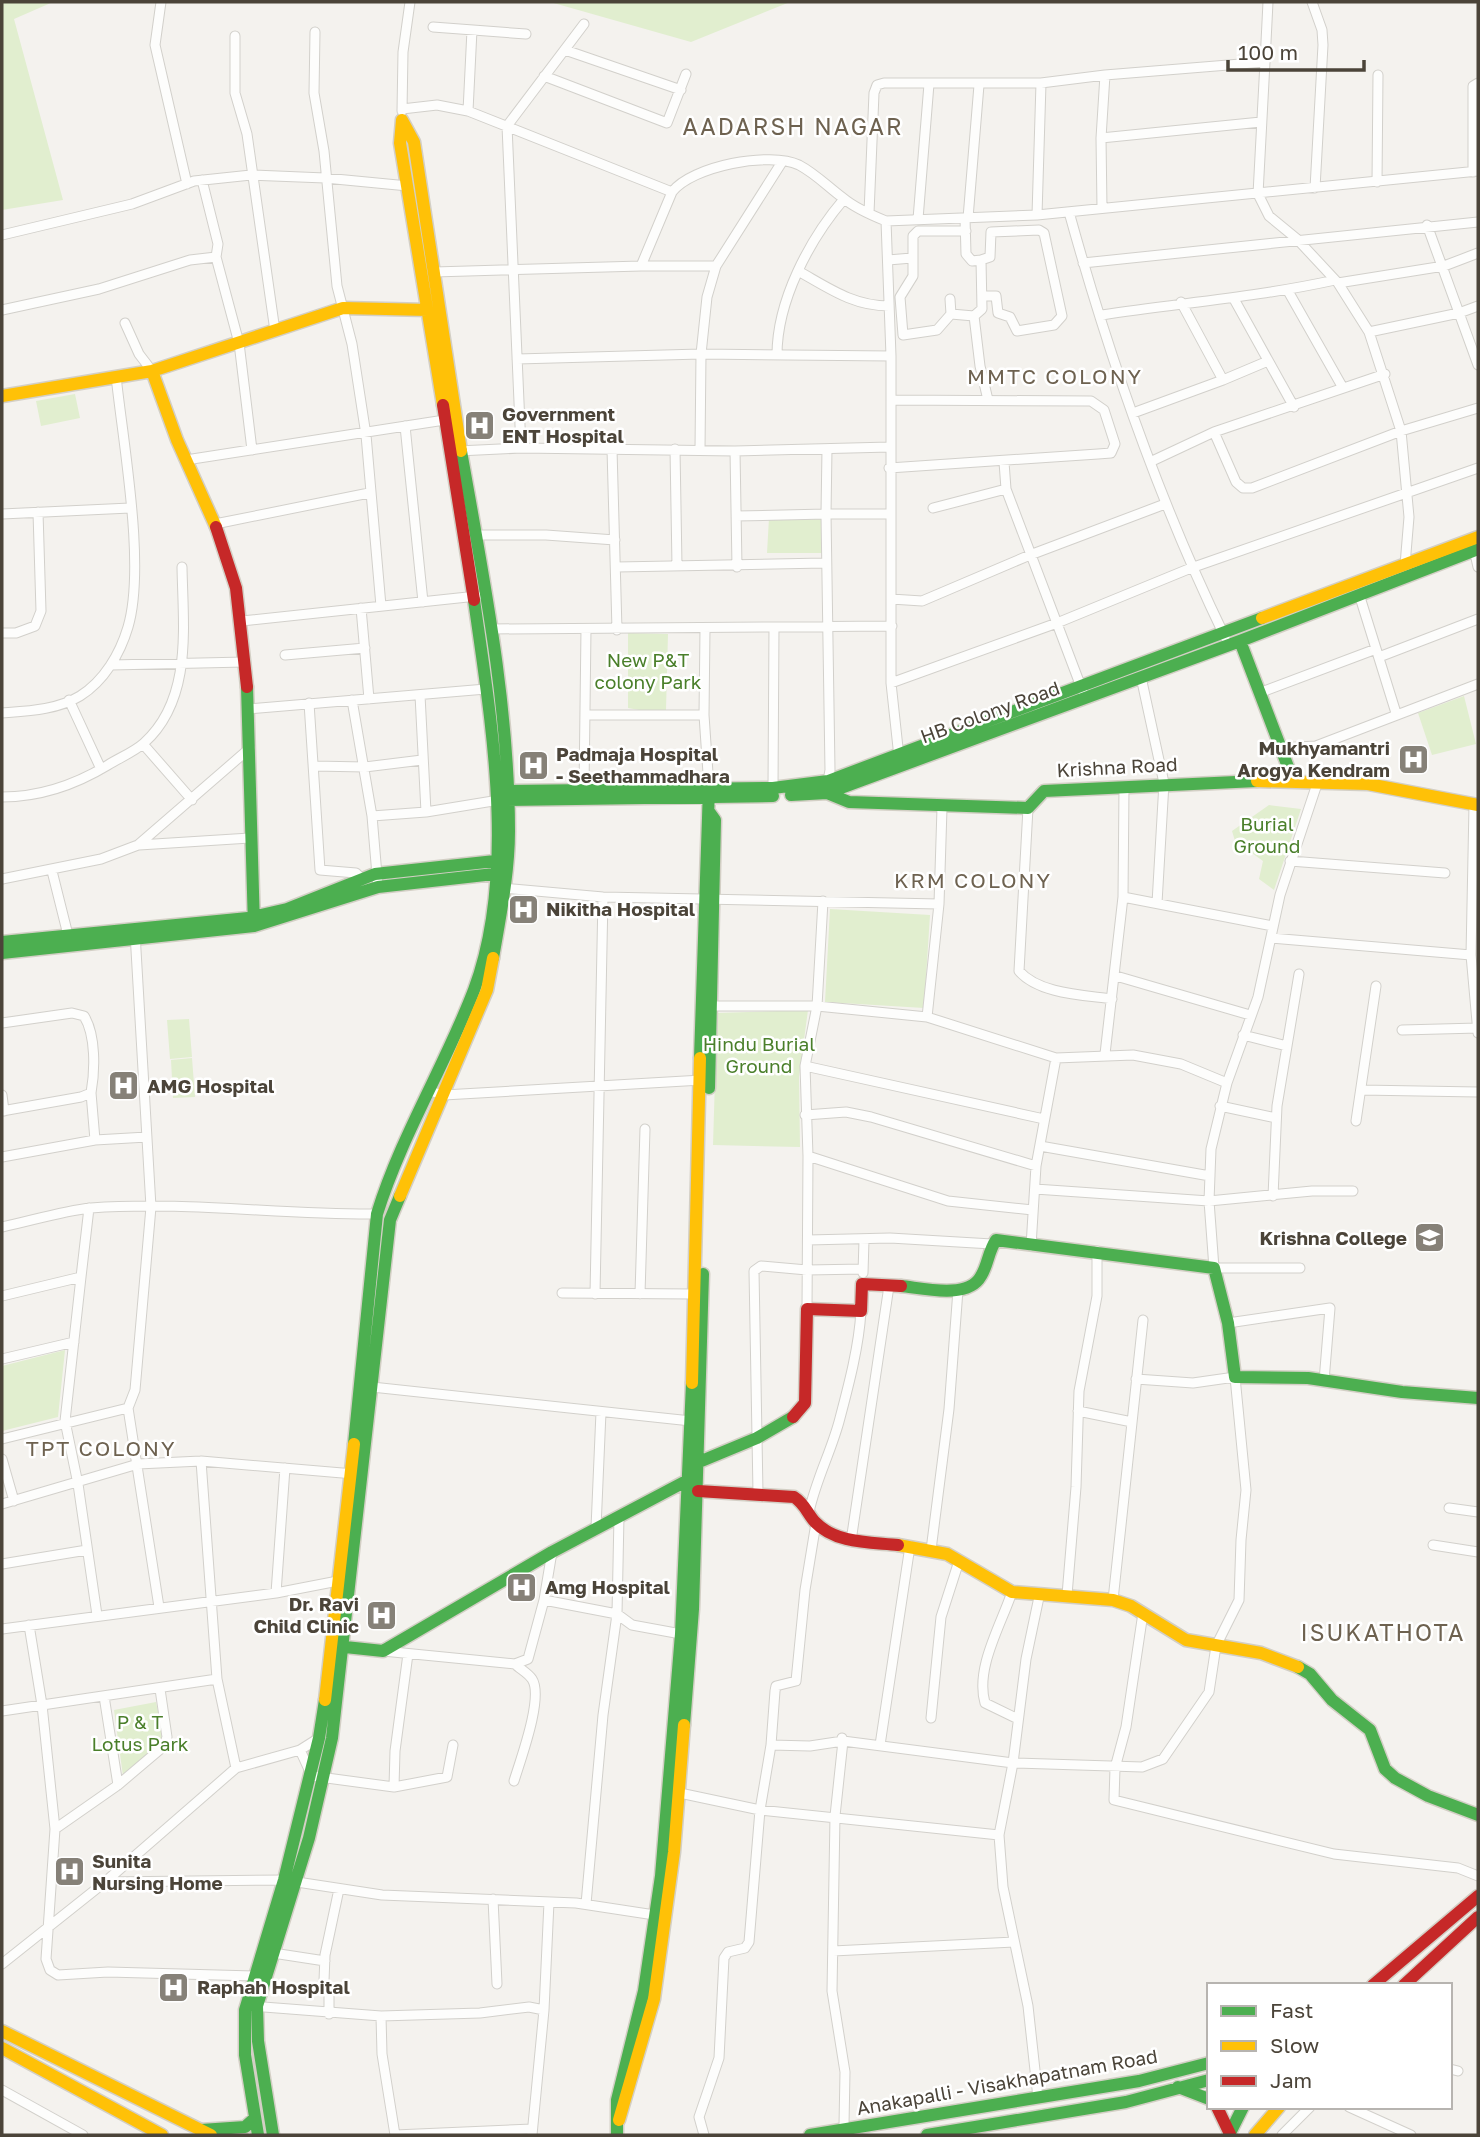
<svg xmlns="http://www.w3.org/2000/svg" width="1480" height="2137" font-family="'Golos Text',sans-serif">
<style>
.green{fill:#e1eecf}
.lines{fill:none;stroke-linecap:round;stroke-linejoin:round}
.street-casing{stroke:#d2d0cb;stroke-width:11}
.fast-casing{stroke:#d3cfc5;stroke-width:15}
.slow-casing{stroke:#d3cfc5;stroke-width:15}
.jam-casing{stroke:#d3cfc5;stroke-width:15}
.street{stroke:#fdfdfc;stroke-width:9}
.fast{stroke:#4caf50;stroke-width:12}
.slow{stroke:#ffc107;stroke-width:12}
.jam{stroke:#c62828;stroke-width:12}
.labels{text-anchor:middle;stroke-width:5;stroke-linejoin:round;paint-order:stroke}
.poi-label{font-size:19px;font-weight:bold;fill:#4b4439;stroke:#fff;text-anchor:start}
.park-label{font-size:19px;fill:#4a7f2a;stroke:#fff}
.street-label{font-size:19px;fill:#4b4439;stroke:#fff}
.neighbourhood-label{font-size:21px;letter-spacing:2px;fill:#6e6250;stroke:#fff}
.quarter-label{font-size:23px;letter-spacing:2px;fill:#6e6250;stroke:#fff}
</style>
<rect width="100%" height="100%" fill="#f4f2ee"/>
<!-- green -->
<path class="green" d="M2,2H53L14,19L63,200L2,210Z
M550,2H790L691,42Z
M75,394L80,418L41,426L36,401Z
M769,518H826L825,553H767Z
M628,633L668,634L666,710L650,712L628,708Z
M1464,696L1476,744L1432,755L1418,713Z
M1269,805L1301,809L1274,890L1259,879L1263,861L1235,841L1232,831Z
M830,909L930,915L924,1008L825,1002Z
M808,1010L799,1077L800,1147L713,1145L717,1013Z
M189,1019L192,1057L170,1059L167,1020Z
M192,1058L195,1097L173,1098L171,1060Z
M65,1350L58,1417L2,1431V1366Z
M156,1702L164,1741L123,1776L114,1710Z"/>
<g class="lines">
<defs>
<path id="street" d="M161,2L155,45L187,184
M1312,2L1322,30L1323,45L1315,188
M433,27L526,34
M315,32L314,93L324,151L337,286L352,344L366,435L381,606
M235,36V93L247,134L275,331
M565,50L681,90
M1265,62L1268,2
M544,76L667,123L686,74
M402,109L437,105L468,111L672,192C692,166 770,151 799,165C816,174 828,187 843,198C855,208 871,215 886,221L891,356V683L899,757
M402,111L403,52L410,2
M468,111L472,30
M1101,138L1261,122
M1473,172V86L1478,83
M1377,182L1378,75
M1102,208L1101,138L1105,75L1265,62L1258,194L1269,216L1297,239L1338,283L1369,332L1401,431L1409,517L1405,565
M1069,212C1109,357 1159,501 1225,637
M869,213L874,93L877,85L884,83H1041L1105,75
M1037,215L1041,83
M968,218L979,85
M918,219L929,84
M886,221L1037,215L1478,171
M1427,225L1478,365
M2,235L132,204L194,181L251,175L325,178L408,186
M216,257L239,343L252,450
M888,260L912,258
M981,260L990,257L991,232L1039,230L1044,233L1062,316L1054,325L1017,331L1010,317L998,313L996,296H982
M1083,263L1478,222
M641,266H716L782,162
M434,272L641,266L672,192
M800,272C830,289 854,306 889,306
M1338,283L1444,266L1478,253
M1288,291L1343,388
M950,299L951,314L974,316L982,309L981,260L972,261L966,254L965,218
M1234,299L1294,407
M1181,302L1223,380L1268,361
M2,310L99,289L190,260L216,257L218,244L202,180
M951,314L937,330L903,335L900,297L913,276V236L918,231H966
M1102,315C1180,303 1258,297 1335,280
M974,316L980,366L988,400
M125,323L139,354L152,371
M1369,332L1459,313L1478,306
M777,355C777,301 809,240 844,199
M517,359L701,354L707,297L716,266
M1133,413L1223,380
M405,426L423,602
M1214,432L1236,482L1243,488H1252L1401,431L1478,408
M521,448L507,126L584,24
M612,449L617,630
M675,449L677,566
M700,449L701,354L891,356
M458,451L521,448L735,451L890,447
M735,451L737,567
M186,460L451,419
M1004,462L1006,489
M1150,462L1214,432L1385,374
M889,468L1098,454L1111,453L1115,444L1104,410L1091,401L891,400
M933,508L1006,489L1083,692
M2,514L130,508
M736,516L826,514L827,449
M215,524L369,493
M477,535H546L615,540
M1473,545L1478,567
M617,567L824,563
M1359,594L1396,713
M891,599L922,601L1030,555L1165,504
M361,608L369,699
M242,621L477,596
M492,629L892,626
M705,629L704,715L709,788
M2,633H16L35,626L41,611L38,512
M285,655L365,648
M1379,657L1478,619
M111,665L245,662
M1141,677L1164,783L1157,903
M891,683L1057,623L1191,568L1478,468
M1259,693L1376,649
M420,695L426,812
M69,700L101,769
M352,700L372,816L378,887
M309,703L320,870L356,873L362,879
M248,709L486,689
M2,713C28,711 57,710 80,696C104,681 120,654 128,627C146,566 123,443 116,376
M586,715H704
M143,744L192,800
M1280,748L1316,746L1478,684
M314,766L365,767L422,760
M828,781L830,770L826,514H889
M773,788L774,627
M584,789L586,629
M2,797C40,797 75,785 108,765C119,758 134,752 144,743C193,699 183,626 182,567
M1474,805L1471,955L1478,1033
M1028,808L1019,971C1039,994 1084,995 1112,999
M372,816L426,812L493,801
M139,845L250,838
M1290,861L1445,873
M52,871L68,935
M2,879L101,859L138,845L250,748
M503,888L603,897L939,904L927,1017L817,1006H712
M1123,897L1273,926
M939,904L942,808
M1271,938L1471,955
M1116,976L1250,1015
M927,1017L1056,1058L1133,1055L1181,1064L1227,1083
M2,1023L72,1013L84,1016C96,1035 95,1071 91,1093L81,1097L2,1111
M1402,1030L1478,1028
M1243,1035L1287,1046
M1105,1054L1123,897L1124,787
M805,1066L1044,1119
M1361,1090L1478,1092
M429,1091L444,1095L702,1080
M91,1093L95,1140
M2,1095L4,1111
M1220,1106L1276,1118
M805,1115L846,1112L871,1117L1036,1166
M1356,1121L1376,986
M1040,1146L1210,1176
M808,1156L948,1201L1033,1210
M2,1157L95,1140L147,1137
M1035,1189L1209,1201L1312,1191H1353
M1273,1196L1277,1106L1299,974
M2,1227C31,1221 62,1211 91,1208C186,1201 282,1215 377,1214
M808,1240L890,1238L992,1244
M1031,1246L1036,1166L1056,1058
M1300,1268H1214L1209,1201L1211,1149L1227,1083L1258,997L1280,895L1318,781
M863,1273L864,1240
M81,1277L65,1421L78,1484L97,1615
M562,1293L694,1294
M595,1294L603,897
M640,1294L645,1129
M2,1296L81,1277L89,1208
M807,1309L808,1156L805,1066L817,1006L823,901
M1228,1323L1330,1308L1324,1381
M2,1359L74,1342
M372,1387L691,1421
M128,1408L135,1390L151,1207L135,933
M1078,1411L1132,1422
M2,1439L128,1408L159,1607
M2,1459L14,1501
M758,1493L754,1271L761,1266L807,1270L863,1269
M2,1504L138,1464L201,1461L354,1474
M1449,1508L1478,1512
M809,1512C816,1479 832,1450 840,1418C849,1384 859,1346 861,1311
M596,1528L601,1412
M851,1541L889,1286
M1433,1545L1478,1552
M931,1550L949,1409L958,1290
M2,1564L87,1550
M1012,1592C1001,1625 975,1668 985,1703L1018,1719
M276,1593L285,1468
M1067,1595L1076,1487L1079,1391L1097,1296V1251
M544,1600L617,1614L632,1625L681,1634
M1113,1600L1143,1320
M1143,1613L1126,1727L1115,1768L1114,1800L1334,1854L1458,1868L1478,1876
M29,1625L42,1705L55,1829L46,1959L50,1970L58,1975L108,1972L254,1976
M2,1629L276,1593L343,1580
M383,1651L515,1664L528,1659L544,1600L552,1552
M217,1679L236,1768
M104,1696L118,1785
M2,1711L217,1679L201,1461
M931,1718L941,1617L959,1561
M771,1745L810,1746L843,1741L842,1738
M880,1745L910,1546
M300,1750L312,1776L394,1787L447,1777L453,1745
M514,1781C520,1761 544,1697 532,1679C528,1673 520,1669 515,1664
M394,1787L395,1751L408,1654
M675,1792L760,1810L999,1835
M55,1829L118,1785L164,1746L167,1737L160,1689
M105,1882L284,1880L382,1895L576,1903L661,1916
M493,1899L497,1984
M586,1904L603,1715L617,1614L619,1516
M833,1951L1014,1942
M273,1953L325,1961
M2,1964L105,1882L236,1768L300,1750L319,1738
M252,2006L381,2016L382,2054L395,2135
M544,2010L549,1902
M329,2014V1992L324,1981L325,1955L339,1889
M381,2016L480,2013L529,2007L544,2010L532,2135
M1450,2069L1458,2071
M2,2090L83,2135
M1038,2098L1028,2006L1003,1887L999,1835L1013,1763L1026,1659L1039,1597
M1349,2107L1411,2135
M844,2125L845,2072L832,1991L835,1816L843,1741L1013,1763L1142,1767L1163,1759L1209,1692L1216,1646L1239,1600L1241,1540L1246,1490L1235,1377L1193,1383L1136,1379
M395,2135L532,2129
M704,2135L699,2117L719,2058L724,1958L728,1952L745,1948L749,1942L760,1810L771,1745L775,1691L776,1686L796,1681L805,1590L816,1523
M1282,2135L1310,2107"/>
<path id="fast" d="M461,451C483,576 509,703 509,831C509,873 500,917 493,958
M1240,641L1293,780
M247,687L254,926
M828,789L827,793L849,802L1028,808L1044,791L1257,781
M501,791L773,788L828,781L1262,618
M791,795L827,793L1240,641L1478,549
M501,800L773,796
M2,942L248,918L287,909L375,874L495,861
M2,953L254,926L378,887L494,874
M700,1058L709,788
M709,1088L715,820L710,813
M901,1286C922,1288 968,1300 981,1276C988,1265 988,1252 996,1240L1214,1268L1228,1323L1235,1377L1308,1378L1402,1392L1478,1398
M354,1444L377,1214C401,1136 445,1066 474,990C518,872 491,721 474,600
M345,1647L383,1651L552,1552L690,1479L699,1462L757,1438L793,1417
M1298,1667L1310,1674L1332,1700L1370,1730L1385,1769L1395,1778L1428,1796L1478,1815
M684,1725L693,1609L703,1274
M1178,2087L1209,2099
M201,2130L245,2127L255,2118
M258,2135L245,2055V2010L284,1880L319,1738L325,1700
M273,2135L258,2041L257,2006L309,1838L332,1738L390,1220L400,1196
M617,2135V2100L644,1991L661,1876L681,1634L692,1383
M810,2135L1139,2081L1209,2063
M927,2135L1126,2102L1209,2080
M1229,2135L1243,2107"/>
<path id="slow" d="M402,120L400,143L443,405
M402,120L414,142L461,451
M152,371L343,308L428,310
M2,396L152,371L177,440L216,527
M1262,618L1478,537
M1257,781L1368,784L1478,805
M400,1196L487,990L493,958
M692,1383L700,1058
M898,1545L947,1554L1012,1592L1113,1600L1131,1606L1186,1640L1261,1653L1298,1667
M325,1700L354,1444
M2,2031L211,2135
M2,2048L162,2135
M619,2120L654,1999L674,1852L684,1725
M1255,2135L1279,2107"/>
<path id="jam" d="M443,405L474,600
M216,527L236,588L247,687
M793,1417L805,1403L807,1309L861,1311L862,1284L901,1286
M698,1491L794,1497C805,1504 807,1513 815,1522C836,1544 871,1542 898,1545
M1373,1985L1478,1896
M1404,1985L1478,1917
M1217,2107L1230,2134"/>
</defs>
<!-- street casing -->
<use href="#street" class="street-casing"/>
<!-- fast casing -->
<use href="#fast" class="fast-casing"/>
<!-- slow casing -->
<use href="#slow" class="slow-casing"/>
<!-- jam casing -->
<use href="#jam" class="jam-casing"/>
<!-- street -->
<use href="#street" class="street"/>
<!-- fast -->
<use href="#fast" class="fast"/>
<!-- slow -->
<use href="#slow" class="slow"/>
<!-- jam -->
<use href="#jam" class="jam"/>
</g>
<!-- icons -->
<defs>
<symbol id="hospital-square" viewBox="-11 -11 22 22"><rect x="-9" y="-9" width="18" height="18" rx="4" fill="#868178" stroke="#fff"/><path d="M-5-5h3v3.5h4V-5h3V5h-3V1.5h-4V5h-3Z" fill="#fff"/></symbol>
<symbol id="university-square" viewBox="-11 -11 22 22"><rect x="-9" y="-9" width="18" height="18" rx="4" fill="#868178" stroke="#fff"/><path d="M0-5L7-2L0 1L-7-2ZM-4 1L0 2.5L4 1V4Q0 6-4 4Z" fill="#fff"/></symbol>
</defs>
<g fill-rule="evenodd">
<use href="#hospital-square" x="462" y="408" width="35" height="35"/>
<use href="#hospital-square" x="1396" y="742" width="35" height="35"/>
<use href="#hospital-square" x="516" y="748" width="35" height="35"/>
<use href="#hospital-square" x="506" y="892" width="35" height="35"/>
<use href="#hospital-square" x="106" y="1068" width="35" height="35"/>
<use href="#university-square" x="1412" y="1220" width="35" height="35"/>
<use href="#hospital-square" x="504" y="1570" width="35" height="35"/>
<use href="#hospital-square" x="364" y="1598" width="35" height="35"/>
<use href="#hospital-square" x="52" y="1854" width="35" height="35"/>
<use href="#hospital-square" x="156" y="1970" width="35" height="35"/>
</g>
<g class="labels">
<!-- poi labels -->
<g class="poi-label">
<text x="502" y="421">Government<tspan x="502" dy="22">ENT Hospital</tspan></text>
<text x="1390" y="755" text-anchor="end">Mukhyamantri<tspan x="1390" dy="22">Arogya Kendram</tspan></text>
<text x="556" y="761">Padmaja Hospital<tspan x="556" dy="22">- Seethammadhara</tspan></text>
<text x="546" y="916">Nikitha Hospital</text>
<text x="147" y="1093">AMG Hospital</text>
<text x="1407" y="1245" text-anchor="end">Krishna College</text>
<text x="545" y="1594">Amg Hospital</text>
<text x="359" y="1611" text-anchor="end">Dr. Ravi<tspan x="359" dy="22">Child Clinic</tspan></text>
<text x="92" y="1868">Sunita<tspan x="92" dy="22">Nursing Home</tspan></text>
<text x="197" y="1994">Raphah Hospital</text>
</g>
<!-- park labels -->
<g class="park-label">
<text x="648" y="667">New P&amp;T<tspan x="648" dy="22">colony Park</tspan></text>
<text x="1267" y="831">Burial<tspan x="1267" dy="22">Ground</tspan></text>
<text x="759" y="1051">Hindu Burial<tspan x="759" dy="22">Ground</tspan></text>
<text x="140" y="1729">P &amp; T<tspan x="140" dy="22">Lotus Park</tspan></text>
</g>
<!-- street labels -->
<g class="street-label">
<text transform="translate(990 712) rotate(-20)" y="7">HB Colony Road</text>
<text transform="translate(1117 767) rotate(-3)" y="7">Krishna Road</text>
<text transform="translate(1007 2082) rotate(-10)" y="7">Anakapalli - Visakhapatnam Road</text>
</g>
<!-- neighbourhood labels -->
<g class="neighbourhood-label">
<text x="1055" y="384">MMTC COLONY</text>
<text x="973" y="888">KRM COLONY</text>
<text x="101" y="1456">TPT COLONY</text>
</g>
<!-- quarter labels -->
<g class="quarter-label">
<text x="793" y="135">AADARSH NAGAR</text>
<text x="1383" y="1641">ISUKATHOTA</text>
</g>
</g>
<!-- border -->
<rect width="1480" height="2137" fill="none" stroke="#4b4439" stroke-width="7"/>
<!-- legend -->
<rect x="1207" y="1983" width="245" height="126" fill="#ffffff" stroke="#b7b4b0" stroke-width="2"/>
<rect x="1221" y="2006" width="35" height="10" fill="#4caf50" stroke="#b7b4b0" stroke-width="2"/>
<text x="1270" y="2018" font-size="21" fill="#4b4439">Fast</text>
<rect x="1221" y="2041" width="35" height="10" fill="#ffc107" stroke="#b7b4b0" stroke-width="2"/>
<text x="1270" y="2053" font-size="21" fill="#4b4439">Slow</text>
<rect x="1221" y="2076" width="35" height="10" fill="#c62828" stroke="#b7b4b0" stroke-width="2"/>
<text x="1270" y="2088" font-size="21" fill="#4b4439">Jam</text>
<!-- scale -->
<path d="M1228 60v10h136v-10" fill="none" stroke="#4b4439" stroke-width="3.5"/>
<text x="1238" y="60" font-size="21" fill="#4b4439" stroke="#ffffff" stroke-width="5" paint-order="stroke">100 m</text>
</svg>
